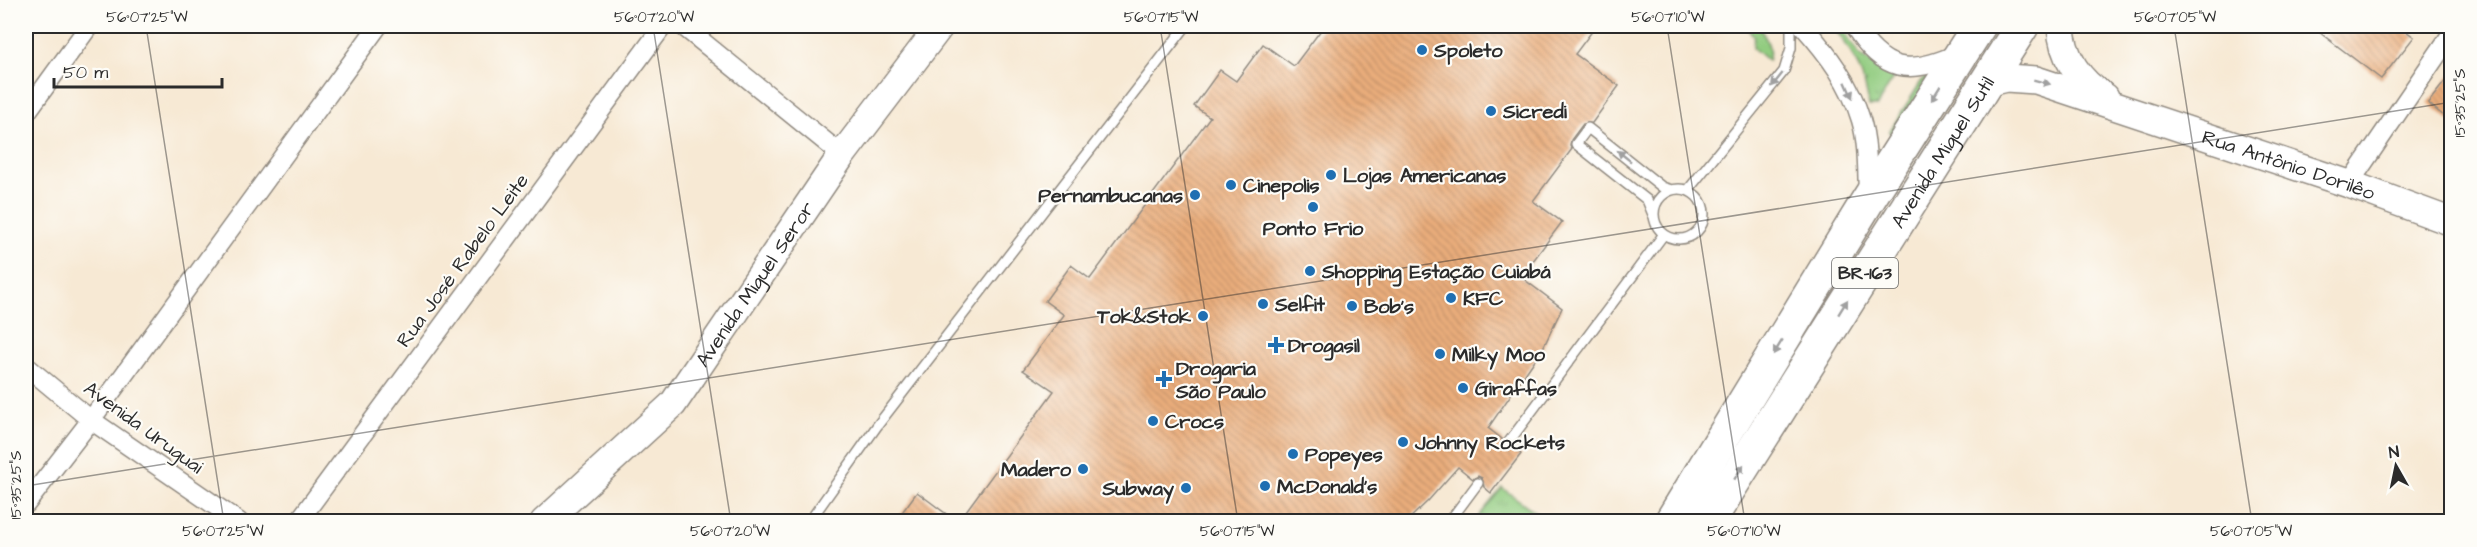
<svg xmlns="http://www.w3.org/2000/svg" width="2477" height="547" font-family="'Architects Daughter',sans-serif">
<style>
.grass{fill:url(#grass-tufts);stroke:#5e7c56;stroke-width:1.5}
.building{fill:url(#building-back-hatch)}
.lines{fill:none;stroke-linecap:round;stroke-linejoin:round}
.lane-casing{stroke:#918a80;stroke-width:12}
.street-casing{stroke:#918a80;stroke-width:21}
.secondary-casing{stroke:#918a80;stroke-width:30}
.highway-casing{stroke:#918a80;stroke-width:36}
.lane{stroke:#fff;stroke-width:9}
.street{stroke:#fff;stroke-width:18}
.secondary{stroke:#fff;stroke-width:27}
.highway{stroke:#fff;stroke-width:33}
.oneway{fill:#a0a0a0}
.ticks{fill:none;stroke:#2b2b2b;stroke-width:1.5;stroke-opacity:0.45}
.poi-dot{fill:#1f6fb2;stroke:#fdfcf7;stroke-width:2}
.labels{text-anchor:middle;stroke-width:4.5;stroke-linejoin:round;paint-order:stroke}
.shield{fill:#fdfcf7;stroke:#6a6a68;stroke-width:1.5}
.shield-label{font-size:18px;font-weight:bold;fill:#2b2b2b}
.poi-label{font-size:20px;font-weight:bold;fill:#2b2b2b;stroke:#fdfcf7;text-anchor:start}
.street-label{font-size:20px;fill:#2b2b2b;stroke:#fdfcf7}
.neatline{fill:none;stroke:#2b2b2b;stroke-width:2}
.ticks-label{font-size:15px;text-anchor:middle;fill:#2b2b2b}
</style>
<defs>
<pattern id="grass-tufts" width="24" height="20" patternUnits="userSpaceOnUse" patternTransform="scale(1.5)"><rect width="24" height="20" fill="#92cc80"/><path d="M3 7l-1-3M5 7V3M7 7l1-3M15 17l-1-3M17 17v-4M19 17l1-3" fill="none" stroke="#7eaf6f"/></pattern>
<pattern id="building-back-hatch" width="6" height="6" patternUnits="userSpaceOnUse" patternTransform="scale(1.5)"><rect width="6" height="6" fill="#eaad7c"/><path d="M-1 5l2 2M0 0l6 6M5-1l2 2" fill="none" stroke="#be8d66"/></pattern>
</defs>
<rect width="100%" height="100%" fill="#fdfcf7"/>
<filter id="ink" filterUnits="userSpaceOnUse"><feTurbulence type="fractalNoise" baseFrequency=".0167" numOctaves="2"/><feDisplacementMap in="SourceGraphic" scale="12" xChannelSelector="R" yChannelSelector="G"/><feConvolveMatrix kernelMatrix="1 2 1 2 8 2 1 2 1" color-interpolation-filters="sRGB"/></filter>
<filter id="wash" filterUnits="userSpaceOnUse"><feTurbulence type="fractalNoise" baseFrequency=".008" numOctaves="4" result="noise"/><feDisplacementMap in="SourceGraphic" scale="24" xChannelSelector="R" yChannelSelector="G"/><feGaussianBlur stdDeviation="1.35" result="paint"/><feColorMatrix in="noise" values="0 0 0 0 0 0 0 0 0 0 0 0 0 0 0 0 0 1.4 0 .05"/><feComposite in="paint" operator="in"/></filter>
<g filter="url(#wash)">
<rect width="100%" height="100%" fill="#f7e9d4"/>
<!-- grass -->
<path class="grass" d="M1745,26H1758C1765,36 1773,48 1768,61L1753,48L1754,36Z
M1832,26H1841L1860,56L1892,75L1893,78L1877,106H1869C1865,76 1852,49 1832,26Z
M1936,72L1894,136L1889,132L1926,74Z
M1502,488L1548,521H1475Z"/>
<g id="blocks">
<!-- building -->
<path class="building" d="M1324,26H1596L1575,54L1619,86L1592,123L1583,124L1571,140L1570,146L1572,149L1533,201L1562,222L1521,277L1562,308L1543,348L1488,428L1502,439L1504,448L1508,450L1513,447L1521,454L1491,493L1484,487L1482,478L1478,476L1473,479L1458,467L1428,501L1406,522H1347L1337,514L1332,522H958L1054,391L1023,370L1064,315L1045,301L1071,265L1090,279L1210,117L1194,106L1220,70L1236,81L1263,44L1294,66Z
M2311,26H2399L2414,37L2381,79Z
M2451,74V122L2428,103Z
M917,492L957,522H895Z"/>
</g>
</g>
<g filter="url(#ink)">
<use href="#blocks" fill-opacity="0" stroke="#918a80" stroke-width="1.5"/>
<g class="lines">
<defs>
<path id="lane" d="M1654 214a25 25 0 1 1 50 0a25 25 0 1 1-50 0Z
M1688,190L1784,71L1791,48V26
M1654,217L1647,200L1576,144L1588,128L1662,187L1672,190
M1508,443L1664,234
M809,522L877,426L1186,26
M1449,522L1478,483"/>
<path id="street" d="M683,26L842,155
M1803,26C1828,54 1850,83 1861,120C1868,143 1867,171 1868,195
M1854,26C1884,72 1908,76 1957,54
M26,113L89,26
M2349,184L2452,33
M26,366L91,420L239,522
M26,504L91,420L378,26
M298,522L663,26"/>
<g id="secondary">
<path d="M2061,26C2062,56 2079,82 2105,97"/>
<path id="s1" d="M1985,83L2006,78L2036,80L2349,184L2452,222"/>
<path id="s2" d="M544,522L673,404L842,155L940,26"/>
</g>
<g id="highway">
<path d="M1671,522L1868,200L1979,26"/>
<path id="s3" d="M1708,522L2022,26"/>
</g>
</defs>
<!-- lane casing -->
<use href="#lane" class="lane-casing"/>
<!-- street casing -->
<use href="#street" class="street-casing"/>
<!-- secondary casing -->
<use href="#secondary" class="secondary-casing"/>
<!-- highway casing -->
<use href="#highway" class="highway-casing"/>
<!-- lane -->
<use href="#lane" class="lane"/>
<!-- street -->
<use href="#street" class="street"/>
<!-- secondary -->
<use href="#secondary" class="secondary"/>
<!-- highway -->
<use href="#highway" class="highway"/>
</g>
<!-- one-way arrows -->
<defs><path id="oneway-solid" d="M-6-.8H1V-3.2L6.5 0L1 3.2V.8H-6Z" transform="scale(1.5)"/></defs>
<g class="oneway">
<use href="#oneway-solid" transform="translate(1777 80) rotate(129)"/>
<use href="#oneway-solid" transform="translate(2042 82) rotate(15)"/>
<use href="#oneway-solid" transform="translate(1849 90) rotate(66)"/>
<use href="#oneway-solid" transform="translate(1936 93) rotate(122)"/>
<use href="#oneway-solid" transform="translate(1624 156) rotate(-141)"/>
<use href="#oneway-solid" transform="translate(1843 307) rotate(-58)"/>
<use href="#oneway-solid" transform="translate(1778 347) rotate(122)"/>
<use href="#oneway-solid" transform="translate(1739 472) rotate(-58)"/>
</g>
</g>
<!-- ticks -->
<path class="ticks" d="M146,26L224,522M653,26L731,522M1160,26L1238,522M1667,26L1745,522M2174,26L2252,522M26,486L2452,102"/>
<!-- markers -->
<g class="poi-dot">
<circle cx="1422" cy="50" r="6"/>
<circle cx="1491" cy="111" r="6"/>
<circle cx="1331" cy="175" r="6"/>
<circle cx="1231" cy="185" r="6"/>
<circle cx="1195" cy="195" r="6"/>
<circle cx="1313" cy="207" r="6"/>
<circle cx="1310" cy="271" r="6"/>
<circle cx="1451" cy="298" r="6"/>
<circle cx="1263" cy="304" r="6"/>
<circle cx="1352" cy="306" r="6"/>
<circle cx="1203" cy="316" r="6"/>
<path d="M1273 336h6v6h6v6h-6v6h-6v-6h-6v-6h6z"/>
<circle cx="1440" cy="354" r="6"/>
<path d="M1161 370h6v6h6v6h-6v6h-6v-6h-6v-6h6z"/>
<circle cx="1463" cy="388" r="6"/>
<circle cx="1153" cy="421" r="6"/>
<circle cx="1403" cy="442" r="6"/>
<circle cx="1293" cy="454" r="6"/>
<circle cx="1083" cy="469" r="6"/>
<circle cx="1265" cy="486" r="6"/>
<circle cx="1186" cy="488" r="6"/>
</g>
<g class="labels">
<!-- shield labels -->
<rect class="shield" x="1832" y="258" width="66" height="30" rx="4.5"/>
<g class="shield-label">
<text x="1865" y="279">BR-163</text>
</g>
<!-- poi labels -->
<g class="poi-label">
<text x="1434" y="57">Spoleto</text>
<text x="1503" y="118">Sicredi</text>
<text x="1343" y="182">Lojas Americanas</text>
<text x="1243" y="192">Cinepolis</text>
<text x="1183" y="202" text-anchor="end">Pernambucanas</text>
<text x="1313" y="235" text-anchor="middle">Ponto Frio</text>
<text x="1322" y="278">Shopping Estação Cuiabá</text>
<text x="1463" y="305">KFC</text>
<text x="1275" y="311">Selfit</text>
<text x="1364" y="313">Bob's</text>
<text x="1191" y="323" text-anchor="end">Tok&amp;Stok</text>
<text x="1288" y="352">Drogasil</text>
<text x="1452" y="361">Milky Moo</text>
<text x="1176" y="375">Drogaria<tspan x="1176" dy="23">São Paulo</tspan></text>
<text x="1475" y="395">Giraffas</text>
<text x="1165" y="428">Crocs</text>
<text x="1415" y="449">Johnny Rockets</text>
<text x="1305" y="461">Popeyes</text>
<text x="1071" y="476" text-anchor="end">Madero</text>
<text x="1277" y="493">McDonald's</text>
<text x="1174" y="495" text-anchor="end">Subway</text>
</g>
<!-- street labels -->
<g class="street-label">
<text dy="7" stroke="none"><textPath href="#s3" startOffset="438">Avenida Miguel Sutil</textPath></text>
<text dy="7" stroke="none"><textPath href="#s1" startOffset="318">Rua Antônio Dorilêo</textPath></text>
<text transform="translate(462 260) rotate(-54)" y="7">Rua José Rabelo Leite</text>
<text dy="7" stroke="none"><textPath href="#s2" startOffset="320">Avenida Miguel Seror</textPath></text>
<text transform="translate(144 427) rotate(36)" y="7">Avenida Uruguai</text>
</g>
</g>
<!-- margin -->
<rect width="2477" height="547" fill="none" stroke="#fdfcf7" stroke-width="66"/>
<!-- north arrow -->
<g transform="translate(2396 466) rotate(351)" stroke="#fdfcf7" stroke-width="4.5" paint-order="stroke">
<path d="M0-4.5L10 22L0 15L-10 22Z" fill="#2b2b2b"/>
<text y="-9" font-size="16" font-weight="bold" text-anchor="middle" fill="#2b2b2b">N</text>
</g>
<!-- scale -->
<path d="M54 78v9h168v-9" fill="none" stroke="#2b2b2b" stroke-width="3"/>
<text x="63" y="78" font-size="18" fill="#2b2b2b" stroke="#fdfcf7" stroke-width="4.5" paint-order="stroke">50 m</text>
<rect x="33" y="33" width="2411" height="481" class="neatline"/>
<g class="ticks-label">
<text x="147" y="22">56°07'25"W</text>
<text x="654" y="22">56°07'20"W</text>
<text x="1161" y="22">56°07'15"W</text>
<text x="1668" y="22">56°07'10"W</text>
<text x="2175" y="22">56°07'05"W</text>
<text transform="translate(2460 103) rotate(-90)" y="5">15°35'25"S</text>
<text transform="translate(16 485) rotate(-90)" y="5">15°35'25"S</text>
<text x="223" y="536">56°07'25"W</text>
<text x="730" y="536">56°07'20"W</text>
<text x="1237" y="536">56°07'15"W</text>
<text x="1744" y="536">56°07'10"W</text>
<text x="2251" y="536">56°07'05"W</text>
</g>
</svg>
